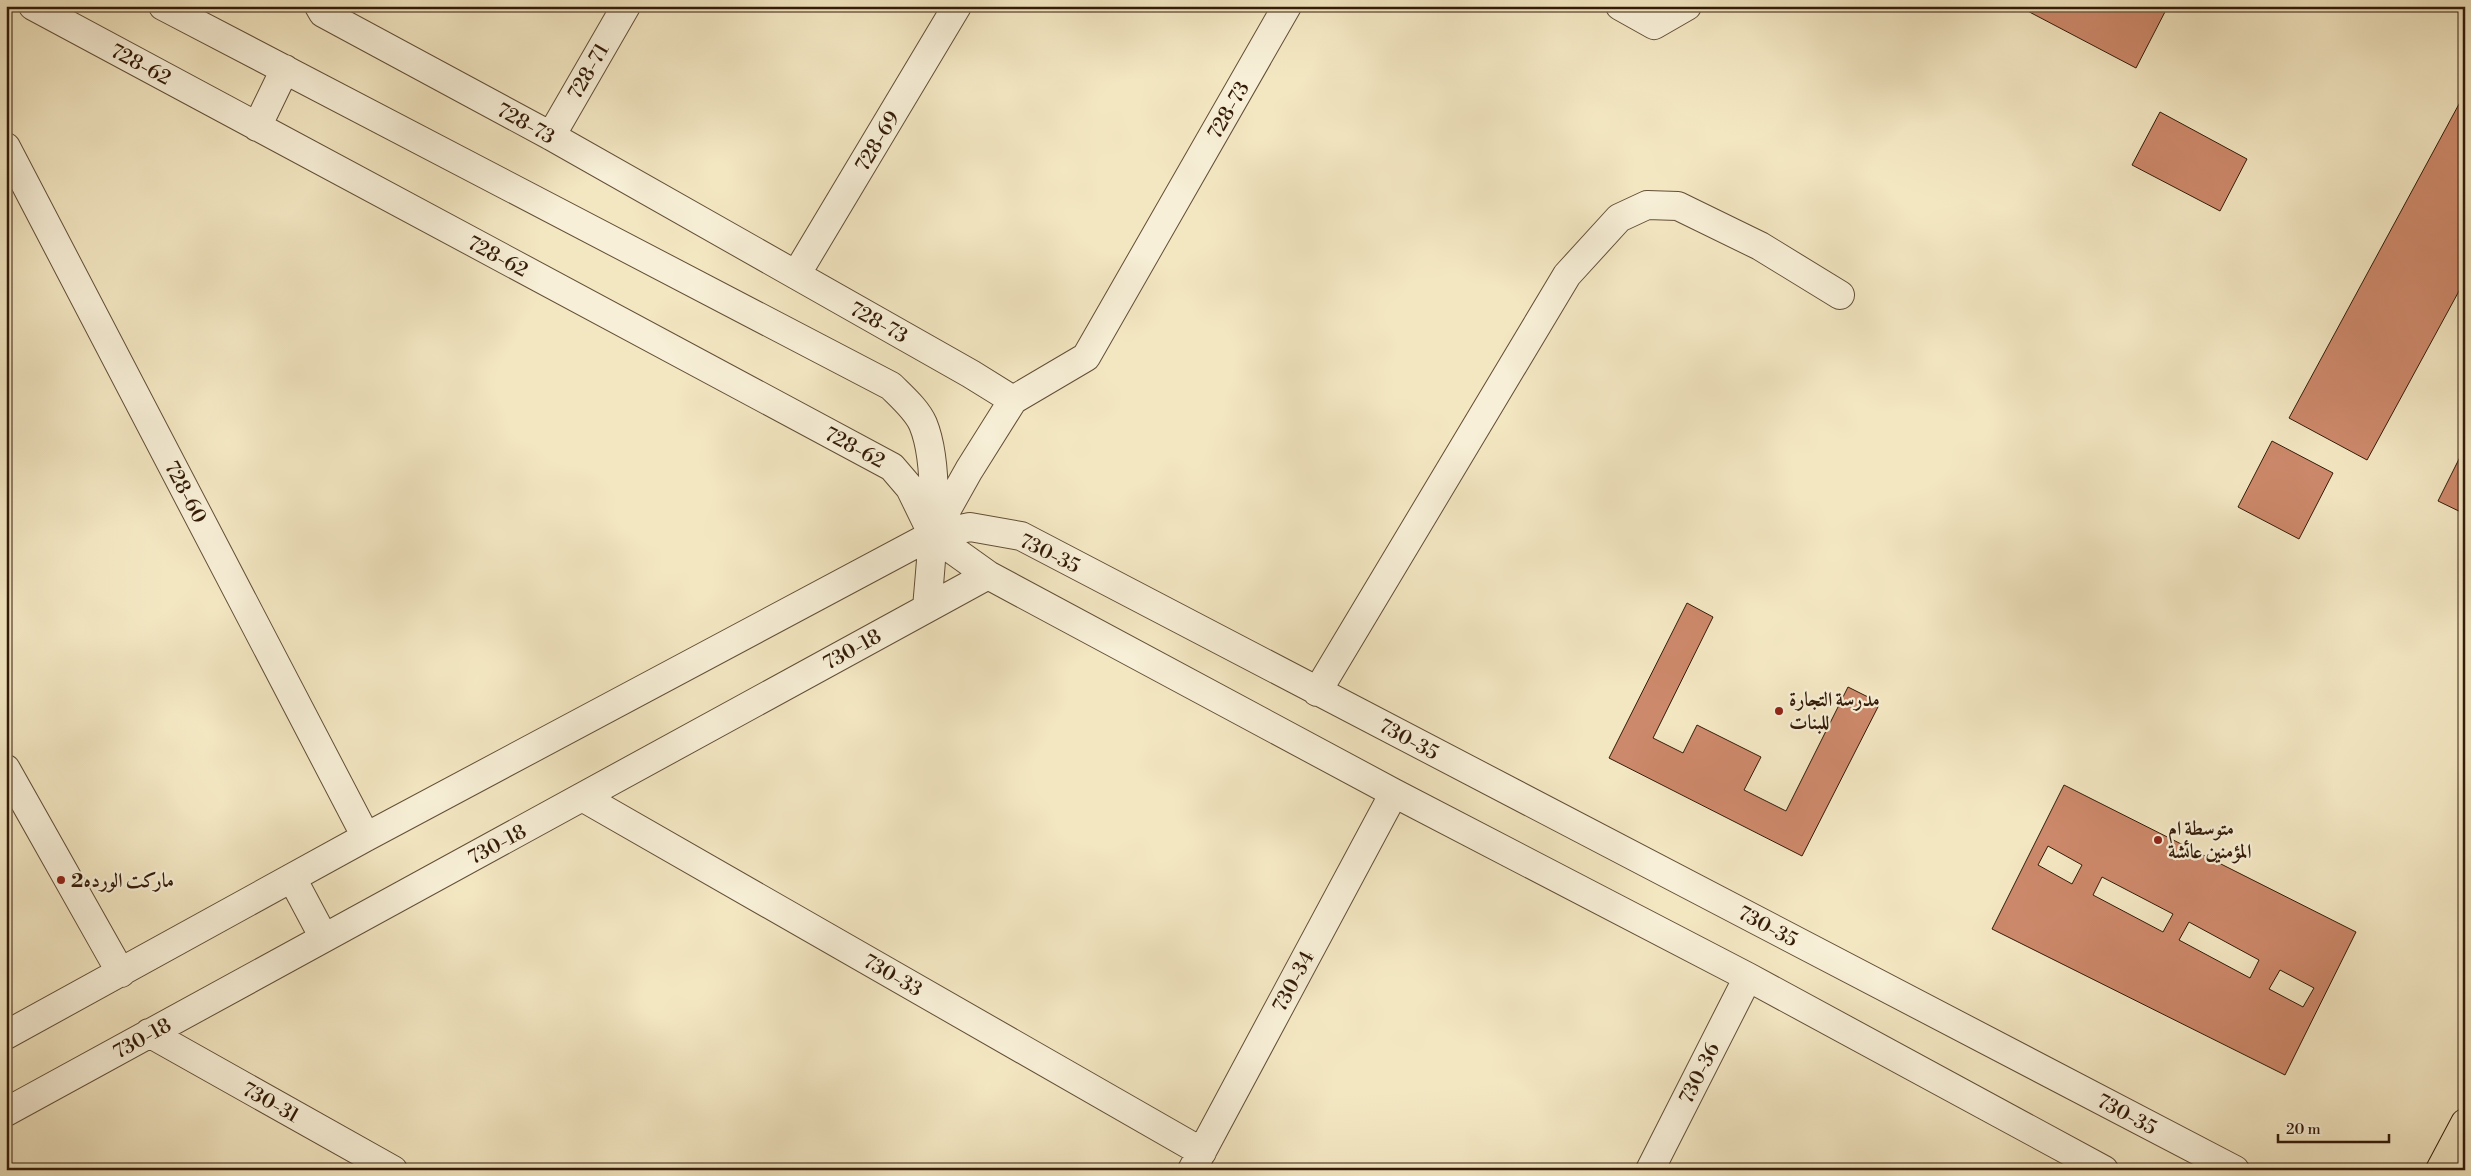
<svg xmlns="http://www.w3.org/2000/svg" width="2471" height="1176" font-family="'Libre Bodoni',Amiri,serif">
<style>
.building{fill:#cd896b;stroke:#331b08;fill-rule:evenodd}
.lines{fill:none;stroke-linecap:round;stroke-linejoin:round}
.minor-casing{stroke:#634e36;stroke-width:30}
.major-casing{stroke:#331b08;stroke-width:30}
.minor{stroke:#f7efd7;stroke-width:28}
.major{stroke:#f3e7c2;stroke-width:28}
.poi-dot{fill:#8f2418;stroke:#f7efd7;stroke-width:2}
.labels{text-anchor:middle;stroke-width:4.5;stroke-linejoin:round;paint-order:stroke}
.street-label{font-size:20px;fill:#331b08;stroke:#f7efd7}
.poi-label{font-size:20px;font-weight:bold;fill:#331b08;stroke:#f7efd7;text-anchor:start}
</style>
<rect width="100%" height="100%" fill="#f3e7c2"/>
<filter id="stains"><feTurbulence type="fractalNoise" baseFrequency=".004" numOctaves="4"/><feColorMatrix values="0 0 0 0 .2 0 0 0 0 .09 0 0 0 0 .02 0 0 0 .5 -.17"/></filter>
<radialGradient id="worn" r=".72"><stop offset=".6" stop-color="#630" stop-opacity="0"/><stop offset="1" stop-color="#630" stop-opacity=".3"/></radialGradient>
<!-- building -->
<path class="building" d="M2018,6H2168L2136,68Z
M2465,93V280L2367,460L2289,418Z
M2160,112L2247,159L2220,211L2132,165Z
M2272,441L2333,473L2299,539L2238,507Z
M2461,455L2465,457V514L2438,501Z
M1687,603L1713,617L1653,738L1683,753L1697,725L1761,757L1744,790L1786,811L1848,687L1880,703L1802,856L1609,758Z
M2064,785L2356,932L2285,1075L1992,929ZM2048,846L2082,865L2072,884L2038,865ZM2102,877L2173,914L2163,932L2093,895ZM2189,922L2259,960L2250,978L2179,940ZM2280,970L2314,988L2303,1007L2269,989Z"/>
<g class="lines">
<defs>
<path id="minor" d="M33,6L892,467L910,488L929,527
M163,6L891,386C902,397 917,410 923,424C942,470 931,558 927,608
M319,6L323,13L551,136L971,374L1013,400L1086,357L1287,6
M1620,6L1654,25L1687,6
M257,127L285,69
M551,136L626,6
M6,147L366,837
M796,275L957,6
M933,534L969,470L1013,400
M932,535L988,575L1394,793L1748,977L2104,1170
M1317,692L1567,275L1619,218L1647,205L1678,206L1760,246L1840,295
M6,769L121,973
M584,798L1202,1152
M292,878L324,938
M149,1033L393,1170
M6,1035L366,837L932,535L970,527L1021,536L2235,1170
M6,1112L988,575
M1192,1170L1394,793
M1650,1170L1748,977"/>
<path id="major" d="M2440,1170L2465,1123"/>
</defs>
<!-- minor casing -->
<use href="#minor" class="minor-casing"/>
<!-- major casing -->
<use href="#major" class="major-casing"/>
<!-- minor -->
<use href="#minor" class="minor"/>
<!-- major -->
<use href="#major" class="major"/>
</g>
<!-- markers -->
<g class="poi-dot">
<circle cx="1779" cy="711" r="5"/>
<circle cx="2158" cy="840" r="5"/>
<circle cx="61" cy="880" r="5"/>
</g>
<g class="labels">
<!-- street labels -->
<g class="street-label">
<text transform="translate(141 64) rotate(28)" y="7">728-62</text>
<text transform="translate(588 71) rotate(-60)" y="7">728-71</text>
<text transform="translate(1228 110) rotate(-60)" y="7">728-73</text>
<text transform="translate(526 123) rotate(29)" y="7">728-73</text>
<text transform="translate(877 141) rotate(-59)" y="7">728-69</text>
<text transform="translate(498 256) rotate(28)" y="7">728-62</text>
<text transform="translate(879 322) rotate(29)" y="7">728-73</text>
<text transform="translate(855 447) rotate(28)" y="7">728-62</text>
<text transform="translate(186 492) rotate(62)" y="7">728-60</text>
<text transform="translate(1050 553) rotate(26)" y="7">730-35</text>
<text transform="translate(852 649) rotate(-29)" y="7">730-18</text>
<text transform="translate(1409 739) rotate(28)" y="7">730-35</text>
<text transform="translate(497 844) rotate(-28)" y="7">730-18</text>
<text transform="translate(1768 926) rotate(28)" y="7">730-35</text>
<text transform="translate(893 975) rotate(30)" y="7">730-33</text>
<text transform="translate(1293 981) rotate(-62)" y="7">730-34</text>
<text transform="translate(142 1038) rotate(-29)" y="7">730-18</text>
<text transform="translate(1699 1073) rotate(-63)" y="7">730-36</text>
<text transform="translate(271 1102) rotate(29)" y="7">730-31</text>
<text transform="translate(2127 1114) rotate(28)" y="7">730-35</text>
</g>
<!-- poi labels -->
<g class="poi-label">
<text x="1789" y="706">مدرسة التجارة<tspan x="1789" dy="23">للبنات</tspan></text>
<text x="2168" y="835">متوسطة ام<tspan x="2168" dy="23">المؤمنين عائشة</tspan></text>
<text x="71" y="887">ماركت الورده2</text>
</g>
</g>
<!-- margin -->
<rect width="2471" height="1176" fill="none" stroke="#f3e7c2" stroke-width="25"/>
<rect x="8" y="8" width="2456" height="1161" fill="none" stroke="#331b08" stroke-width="2.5"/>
<rect x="12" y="12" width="2446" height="1151" fill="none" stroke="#331b08"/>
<!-- scale -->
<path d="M2278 1134v8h111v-8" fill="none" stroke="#331b08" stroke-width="2.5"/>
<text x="2286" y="1134" font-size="15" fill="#331b08" stroke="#f7efd7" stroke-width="4" paint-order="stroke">20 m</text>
<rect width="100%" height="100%" filter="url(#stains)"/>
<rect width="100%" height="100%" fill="url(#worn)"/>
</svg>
